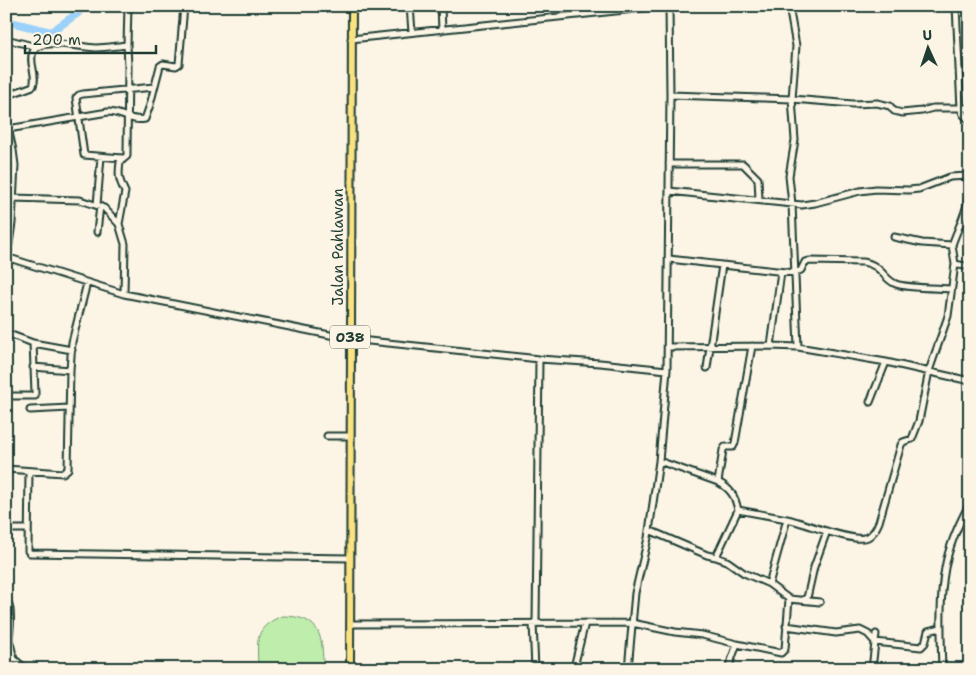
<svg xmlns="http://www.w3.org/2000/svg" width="976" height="675" font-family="'Shantell Sans',sans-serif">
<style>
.green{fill:#bfedac;stroke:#6f9570}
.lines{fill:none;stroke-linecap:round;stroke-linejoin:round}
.river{stroke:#9bd1fa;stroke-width:8}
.minor-casing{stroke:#1f3d34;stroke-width:9}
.major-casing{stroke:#1f3d34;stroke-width:10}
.minor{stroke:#fcf5e5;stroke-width:5}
.major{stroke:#fae181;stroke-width:6}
.labels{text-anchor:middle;stroke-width:5;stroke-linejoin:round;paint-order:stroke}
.shield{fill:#fcf5e5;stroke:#617469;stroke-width:1}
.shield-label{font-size:14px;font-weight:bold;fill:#1f3d34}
.street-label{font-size:15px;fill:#1f3d34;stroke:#fcf5e5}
</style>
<rect width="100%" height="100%" fill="#fcf5e5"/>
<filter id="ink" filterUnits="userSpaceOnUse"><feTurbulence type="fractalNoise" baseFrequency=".02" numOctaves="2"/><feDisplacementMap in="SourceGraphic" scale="10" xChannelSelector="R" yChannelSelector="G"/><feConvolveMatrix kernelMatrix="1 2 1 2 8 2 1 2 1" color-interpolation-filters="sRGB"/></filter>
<g filter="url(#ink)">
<!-- green -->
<path class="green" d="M282,616C321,616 323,636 323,669H258C258,642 252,628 282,616Z"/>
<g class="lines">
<!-- river -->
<path class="river" d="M6,21L51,32L78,13L81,6"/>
<defs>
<path id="minor" d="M410,6L412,32
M441,6L442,30
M789,6L796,46L792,99L853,104L877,103L890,106L894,111L902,113L922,111L933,108H970
M956,6L961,109L963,114L970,121
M6,39L37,47
M351,39L663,6
M670,95L792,99L795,140L789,176L792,204L798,347
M6,96L33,86C38,75 28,63 33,52C40,36 82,48 96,48C106,48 116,46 127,45L128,6
M6,119L13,150L15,165L12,223L7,257
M8,129L108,112C121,112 131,122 145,119L150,105L160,66L163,64L176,66L179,64L184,6
M123,158L84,155L76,98L79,95L83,94L154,87
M669,164H743L758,179L759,199
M669,191L802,205L815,203L860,191L876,189L909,190L919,189L950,177L968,176
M13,198L80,200L104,208L119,224L125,244L124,294
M97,205L101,157
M119,224L125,192C119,180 118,176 120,162L127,156V153L128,66L127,45
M97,232L100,206
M894,237L922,243L952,245C957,230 965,216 968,200C970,190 966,179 970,169
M6,257L124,294L350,339L539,359L600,363L667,370
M669,259L722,265
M955,264L970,267
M6,333L33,343L35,393V396H6
M33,343L72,350
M771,346L781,272
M668,347L771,346L798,347L886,362L970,381
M33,367L70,370
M707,368L722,265L795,273L801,270L805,262L810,261L863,262C882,265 883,279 896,284C906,288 938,288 951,289
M870,402L886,362
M30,410L69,408
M327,436H350
M659,461L718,482L723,450L725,447H733L735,443L752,346
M6,469L63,473L68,469L70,370L72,342L87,283
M29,471L28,551L30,553L350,558
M787,519C803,522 855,544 868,537C873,534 877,527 879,522L901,445L903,442L912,439L919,421L929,371L948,316L955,264L952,245
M6,529H27
M649,530L707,555L716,557L738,510C735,496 731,489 718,482
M716,557L727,561L744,573L769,584
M6,598C13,608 10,627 9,639
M789,599L820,602
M803,600L807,598L814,567L827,531
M533,623L535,669
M350,624L632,623L675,632L702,635L737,644L781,653L785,649L789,599L769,584L787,519L738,510
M536,624L539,359
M786,626L836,633L860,630L868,634L875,642L921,647L925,643L928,631L941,628
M7,639H9L14,659L26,669
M575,663L585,623
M628,669L635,593L648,538L659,461L667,370L670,95L669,6
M728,669L737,644
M872,669L876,634
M942,669C941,636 939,601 945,568C949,545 959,523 970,503"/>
<path id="major" d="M350,669L352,6"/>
</defs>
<!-- minor casing -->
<use href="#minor" class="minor-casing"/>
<!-- major casing -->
<use href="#major" class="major-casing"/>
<!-- minor -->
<use href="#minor" class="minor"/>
<!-- major -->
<use href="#major" class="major"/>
</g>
</g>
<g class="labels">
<!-- shield labels -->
<rect class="shield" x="330" y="325.5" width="40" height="23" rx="4"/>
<g class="shield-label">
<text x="350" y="342">038</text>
</g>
<!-- street labels -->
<g class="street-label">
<text transform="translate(338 247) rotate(-90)" y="5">Jalan Pahlawan</text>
</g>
</g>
<!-- margin -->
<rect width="976" height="675" fill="none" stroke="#fcf5e5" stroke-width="25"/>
<rect x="12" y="12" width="951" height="650" fill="none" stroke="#1f3d34" stroke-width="2" filter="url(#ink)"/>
<!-- north arrow -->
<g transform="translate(928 48) rotate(357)" stroke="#fcf5e5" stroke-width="4" paint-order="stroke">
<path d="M0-4L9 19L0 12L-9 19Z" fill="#1f3d34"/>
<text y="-8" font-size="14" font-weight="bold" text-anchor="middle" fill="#1f3d34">U</text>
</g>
<!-- scale -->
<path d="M25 45v8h131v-8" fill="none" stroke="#1f3d34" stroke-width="2.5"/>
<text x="32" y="45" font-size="15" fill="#1f3d34" stroke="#fcf5e5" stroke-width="4" paint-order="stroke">200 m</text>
</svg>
